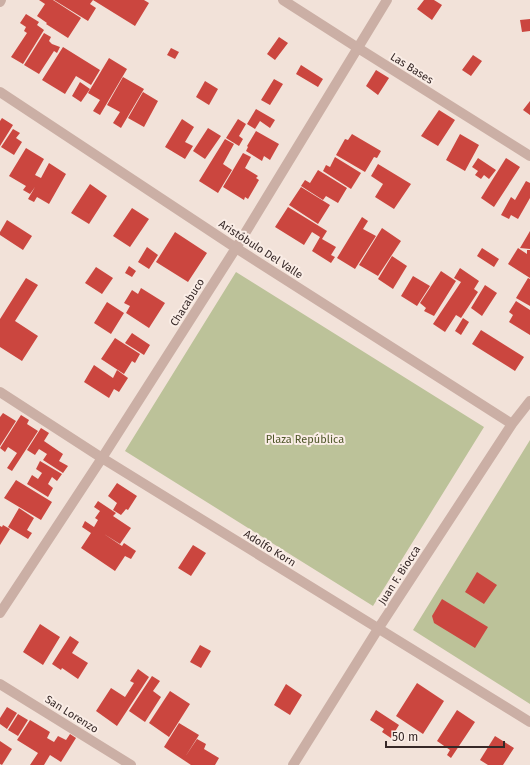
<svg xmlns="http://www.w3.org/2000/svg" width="530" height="765" font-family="'Fira Sans',sans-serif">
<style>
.green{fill:#bcc299}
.building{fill:#cb463f}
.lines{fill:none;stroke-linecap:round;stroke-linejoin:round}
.minor{stroke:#cbafa5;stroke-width:10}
.labels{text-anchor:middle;stroke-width:4;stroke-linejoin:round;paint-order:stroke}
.street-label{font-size:11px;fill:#362827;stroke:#faede6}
.park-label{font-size:11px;fill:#4e5629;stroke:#faede6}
</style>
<rect width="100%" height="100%" fill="#f2e2d9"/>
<!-- green -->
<path class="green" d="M236,272L484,427L373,606L125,451Z
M530,440V704L413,630Z"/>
<!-- building -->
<path class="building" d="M39,0H53L81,18L68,38L46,24L47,23L37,16L45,4Z
M54,0H93L90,4L96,8L88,21Z
M93,0H144L149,3L135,26Z
M424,0H434L442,5L432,20L417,9Z
M26,14L39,22L37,25L44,30L23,64L11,57L27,33L24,31L26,27L20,23Z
M530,19V31L522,32L520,20Z
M44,33L51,37L49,41L52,44L60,47L57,53L54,51L39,74L24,65Z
M279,37L288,43L275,60L267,54Z
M63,47L100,70L91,85L76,76L65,94L42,80Z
M171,48L179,52L175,59L167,55Z
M473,55L482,61L471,76L462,70Z
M109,58L127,69L100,115L93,111L100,100L88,93Z
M301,65L323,79L318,87L296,74Z
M376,70L389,78L378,95L366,86Z
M123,77L144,89L121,128L113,123L120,112L107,105Z
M274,79L283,84L270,105L261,100Z
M205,81L218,89L209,105L196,97Z
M80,82L90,89L81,102L72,96Z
M143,92L158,101L144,127L128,118Z
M530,101V115L523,110Z
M256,109L275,120L270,128L260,121L255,129L247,124Z
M439,110L455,120L438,146L421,136Z
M2,118L13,125L0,146V121Z
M182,119L194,127L185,142L193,146L185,159L165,147Z
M238,119L246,124L239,136L243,139L239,146L226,138Z
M208,128L221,136L205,159L193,151Z
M13,129L20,133L16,138L22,142L14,155L1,147Z
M256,131L279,144L270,160L264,156L262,161L246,151L248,147L247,146Z
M352,134L381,151L377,158L374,157L365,172L336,155L345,139L348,140Z
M460,134L479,145L465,171L446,160Z
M225,139L234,144L223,164L232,170L218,193L199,181Z
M26,148L44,159L35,175L41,178L49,163L66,174L49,204L37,197L34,202L28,199L35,187L30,194L23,190L26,186L9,176Z
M243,153L251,157L245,168L258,176L256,178L259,180L248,199L245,197L244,200L223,187Z
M335,157L361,173L351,189L323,171L326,165L330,167Z
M478,158L496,170L489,179L484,175L481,179L475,175L478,171L472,167Z
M506,158L520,167L494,207L481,198Z
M378,164L411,184L394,209L375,197L383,184L371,176Z
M318,170L347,188L338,203L326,196L323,200L301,186L305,180L310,183Z
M526,181L530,183V198L518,219L511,215L509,219L501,215L511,197L515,200Z
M90,184L107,196L89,224L71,213Z
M301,187L330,205L318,224L289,205Z
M288,207L327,231L322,239L336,247L331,255L335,257L331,263L312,251L320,237L312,232L304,245L275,227Z
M132,208L149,219L130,247L113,236Z
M362,217L368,221L363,229L376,236L355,269L337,258Z
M7,220L32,236L23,250L0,235V232Z
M382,228L401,241L378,276L359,265Z
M530,231V249L520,248Z
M175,232L207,253L188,282L156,262Z
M147,247L158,255L149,269L138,262Z
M482,248L499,259L494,267L477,256Z
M518,248L527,254V250H530V278L508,264Z
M392,256L407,266L393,289L378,279Z
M129,266L136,271L132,277L125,273Z
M96,267L113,278L102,294L85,283Z
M460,268L479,281L474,289L478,292L461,318L456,315L445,332L433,324L461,282L454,278Z
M441,271L456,281L434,316L424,311L426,308L420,303Z
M413,276L430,286L417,306L401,296Z
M26,278L38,285L15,321L38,336L22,361L0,347V319Z
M528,278L530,279V306L516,298Z
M485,285L497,293L482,316L471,308Z
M141,288L165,303L149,328L126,313L130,306L124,303L132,290L138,294Z
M516,301L530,310V335L509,322L513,315L509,312Z
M107,302L124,313L111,334L94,323Z
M463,318L469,322L461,335L455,331Z
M481,330L524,357L515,371L472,344Z
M132,333L150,345L144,355L125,343Z
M115,338L140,354L135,363L132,361L124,374L101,359Z
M94,365L113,378L117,370L128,378L119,392L114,389L109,398L84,382Z
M3,413L16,421L0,446V417Z
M21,415L29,420L27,424L38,431L12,471L7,468L17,453L8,447L5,452L0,448Z
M41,428L49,433L44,441L63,454L59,461L68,466L63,473L43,460L47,454L39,449L35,455L27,450Z
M40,461L62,474L57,481L52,477L48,484L53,488L48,497L27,484L32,475L38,479L42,473L36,469Z
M16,480L52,502L41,520L4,498Z
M117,483L137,496L128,510L126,509L121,515L113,510L117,503L108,496Z
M98,501L116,513L113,516L131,528L120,544L104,534L122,546L124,543L136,551L131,559L125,556L115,571L81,548L91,533L82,527L85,521L94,527L98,520L95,518L100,511L94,507Z
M19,508L34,518L27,530L32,533L28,539L8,527Z
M3,525L10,529L0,545V526L2,527Z
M193,545L206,553L191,576L178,568Z
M477,572L497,585L484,604L465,592Z
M442,599L488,627L475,648L434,623L432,616Z
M40,624L60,637L43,665L23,652Z
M70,636L79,642L72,653L88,663L78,679L62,668L61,670L52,664Z
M200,645L211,651L201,668L190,662Z
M138,669L149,677L117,726L96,711L111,688L125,697L134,683L130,681Z
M152,676L160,681L153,691L161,697L145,722L129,711Z
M417,683L444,701L423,734L396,716Z
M286,684L302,695L290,715L274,705Z
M170,691L190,704L169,737L149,723Z
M7,707L17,713L7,729L0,724V718Z
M376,710L399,725L391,738L382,732L384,729L370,720Z
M457,710L475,722L451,758L447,755L450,750L437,741Z
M18,714L28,720L18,736L8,730Z
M30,720L50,732L47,738L54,742L58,736L66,740L70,734L76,738L61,762L50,755L44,765H30L38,753L17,740Z
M179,723L199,735L185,757L197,739L206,744L204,749L219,758L215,765H191L164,747Z
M495,736L514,748L503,765H488L480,760Z
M0,741L12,749L2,765L0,764Z"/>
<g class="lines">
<!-- minor -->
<path class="minor" d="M283,0L358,48L530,156
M0,2L1,0
M0,92L236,248L512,424
M0,392L102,458L530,722
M0,613L102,458L236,248L387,0
M0,684L131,765
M293,765L378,629L512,424L530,401"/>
</g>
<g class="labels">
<!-- street labels -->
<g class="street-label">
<text transform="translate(412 68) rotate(32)" y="4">Las Bases</text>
<text transform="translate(261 249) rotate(33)" y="4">Aristóbulo Del Valle</text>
<text transform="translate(187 302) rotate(-58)" y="4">Chacabuco</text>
<text transform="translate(270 548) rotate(32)" y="4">Adolfo Korn</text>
<text transform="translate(399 575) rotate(-57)" y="4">Juan F. Biocca</text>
<text transform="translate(72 714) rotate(32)" y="4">San Lorenzo</text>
</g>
<!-- park labels -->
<g class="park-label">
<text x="305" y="443">Plaza República</text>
</g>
</g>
<!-- scale -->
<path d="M386 741v6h118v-6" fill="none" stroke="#362827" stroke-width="2"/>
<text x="392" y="741" font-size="12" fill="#362827" stroke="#faede6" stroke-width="3" paint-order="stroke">50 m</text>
</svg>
